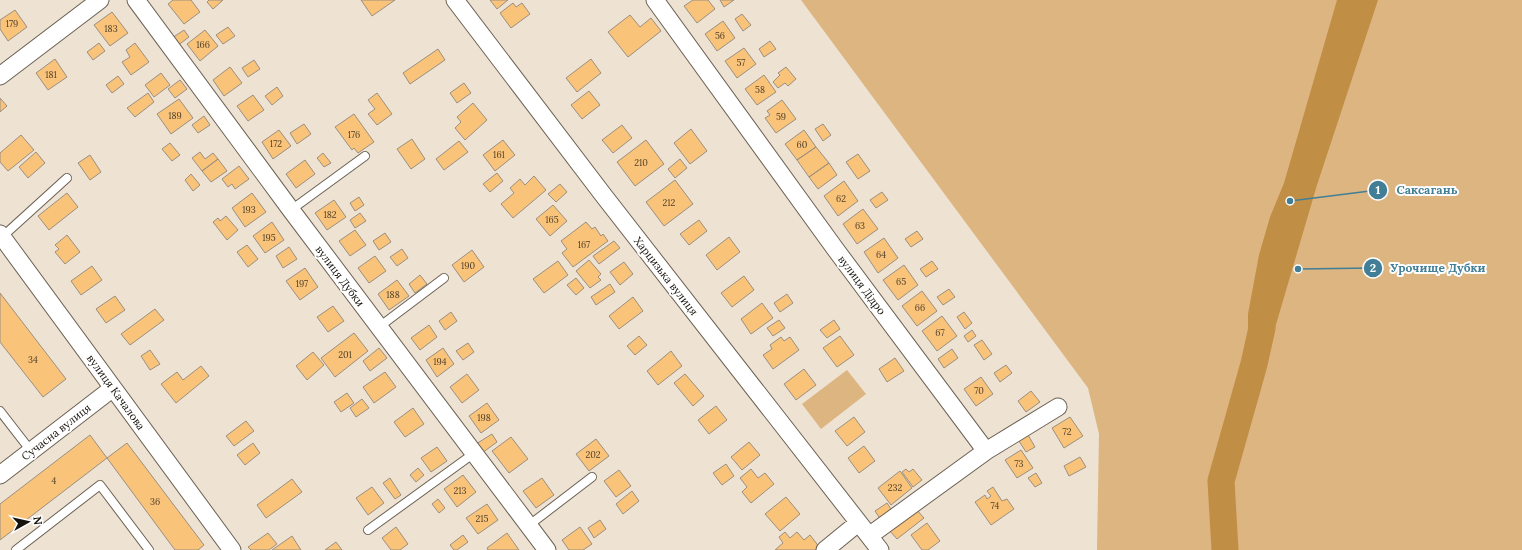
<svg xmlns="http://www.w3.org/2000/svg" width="1522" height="550" font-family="Lora,serif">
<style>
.green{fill:#dcb581}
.water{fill:#c18e45}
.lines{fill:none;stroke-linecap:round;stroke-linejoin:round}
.river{stroke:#c18e45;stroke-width:27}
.building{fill:#f9c37a;stroke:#9a8f80}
.lane-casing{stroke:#6b6153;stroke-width:10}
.street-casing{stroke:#6b6153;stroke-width:19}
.lane{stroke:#fff;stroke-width:8}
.street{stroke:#fff;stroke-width:17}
.labels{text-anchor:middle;stroke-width:4;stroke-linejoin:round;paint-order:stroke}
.number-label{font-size:9px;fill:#4f3e28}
.street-label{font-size:11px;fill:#16120d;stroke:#fff}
.leader{fill:none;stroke:#427f96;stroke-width:1.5}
.callout-dot{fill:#427f96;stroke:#fff;stroke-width:1.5}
.mark-label{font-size:12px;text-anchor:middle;font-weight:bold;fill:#fff}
.callout-label{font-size:12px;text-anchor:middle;font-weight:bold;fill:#427f96;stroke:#fff;stroke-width:4;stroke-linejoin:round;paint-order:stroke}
</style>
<rect width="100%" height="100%" fill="#eee2d3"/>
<!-- green -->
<path class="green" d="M801,0H1522V550H1097L1099,434L1088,388Z
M847,370L866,394L821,429L802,404Z"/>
<!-- water -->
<path class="water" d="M1337,0H1378L1317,185L1270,345L1254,364L1248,344V314L1259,255L1270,217L1284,183Z"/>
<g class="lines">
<!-- river -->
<path class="river" d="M1225,550L1221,481L1254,364L1262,328"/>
</g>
<!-- building -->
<path class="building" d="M173,0H191L200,12L184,24L168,4Z
M209,0H223L213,9L207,2Z
M361,0H395L372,16Z
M490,0H508L497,9Z
M693,0H708L715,9L697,23L684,6Z
M720,0H734L724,7Z
M513,3L516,7L522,3L530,14L511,28L500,13Z
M15,10L27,27L8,41L0,29V20Z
M112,12L128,33L110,46L94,25Z
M742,14L751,25L743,31L735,19Z
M630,15L640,27L651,18L661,31L628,57L608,32Z
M723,21L735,38L717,51L705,34Z
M228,27L235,36L223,44L216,35Z
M184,30L189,37L177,46L172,38Z
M205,30L218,46L200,61L187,44Z
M770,41L776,49L764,57L759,49Z
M99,43L105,51L93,60L87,52Z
M135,43L149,62L131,75L122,62L130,57L126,50Z
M744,48L756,64L737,78L725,61Z
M438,49L445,60L410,84L403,73Z
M55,59L67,77L48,90L36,73Z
M591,59L601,73L577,92L566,78Z
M254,60L260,69L248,77L242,68Z
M230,67L242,83L224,96L213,80Z
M786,67L796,79L788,86L785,83L778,88L773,82L780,75L778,73Z
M161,73L170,85L154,97L145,85Z
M764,75L776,92L757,105L745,89Z
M118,76L124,84L112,93L106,85Z
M180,80L187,89L175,98L168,89Z
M464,83L471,93L457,103L450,93Z
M277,87L283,96L272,105L265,96Z
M589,91L600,105L582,119L571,105Z
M148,93L154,102L135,117L127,108Z
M377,93L392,114L377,125L368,114L375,109L368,100Z
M253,95L264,110L248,121L237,106Z
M0,98L7,106L0,112Z
M179,99L193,118L171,134L157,114Z
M782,100L796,119L776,133L765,118L770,115L767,111Z
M473,103L487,120L465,140L455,128L461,122L457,117Z
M354,114L374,142L358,153L354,148L352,150L335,127Z
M204,116L210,125L198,133L192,125Z
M304,124L311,134L297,144L290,133Z
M823,124L831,135L823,141L815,129Z
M622,125L632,138L613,153L602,140Z
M691,129L707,151L690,164L674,143Z
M279,130L291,146L273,159L262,142Z
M804,130L816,147L797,160L785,144Z
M21,135L34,150L8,171L0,162V153Z
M412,139L425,159L411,169L397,149Z
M503,140L515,155L495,171L483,155Z
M646,140L664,164L635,186L617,162Z
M459,141L468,152L444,170L436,159Z
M170,143L180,155L172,161L162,149Z
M816,147L829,163L809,177L797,160Z
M36,152L45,163L28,178L19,167Z
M200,152L205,159L213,153L218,159L202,171L192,158Z
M323,153L331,163L324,167L317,158Z
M858,154L870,171L858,179L846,162Z
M90,155L101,172L90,180L78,163Z
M218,159L227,171L211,182L202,171Z
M680,159L687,168L675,178L668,169Z
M305,160L315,174L296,188L286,174Z
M829,163L837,175L818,189L809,177Z
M239,166L249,179L235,189L232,184L228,187L222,179Z
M497,173L503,181L490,192L483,184Z
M191,174L200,185L193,191L185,180Z
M534,176L546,190L513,218L501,204L514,193L510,188L520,179L525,185Z
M675,180L693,204L664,226L646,202Z
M844,181L858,201L838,216L824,196Z
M560,184L567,192L556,202L548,194Z
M882,192L888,200L876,208L870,200Z
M67,193L78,207L49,230L38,216Z
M252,193L266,212L245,227L232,208Z
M359,197L364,205L355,211L350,203Z
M334,200L346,217L327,230L315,213Z
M553,205L567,221L550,236L536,219Z
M863,209L878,229L857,244L843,224Z
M360,213L366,221L355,228L350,220Z
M226,216L238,230L227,240L213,222L218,218L220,221Z
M699,220L707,231L689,245L680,234Z
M272,222L284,240L265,253L253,236Z
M586,222L592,229L595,227L601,236L603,234L608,241L573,267L562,253L567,249L561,241Z
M355,230L366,245L350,256L339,241Z
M917,231L923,239L911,247L905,239Z
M385,233L391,242L379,250L373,241Z
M67,235L80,252L65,264L55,252L59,249L55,245Z
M729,237L740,252L717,270L706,255Z
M884,238L898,258L878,273L864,252Z
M614,241L620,248L599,264L593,256Z
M247,245L258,259L248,267L237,252Z
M289,247L297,259L283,268L276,256Z
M402,249L408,258L397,266L390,257Z
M472,250L484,267L464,282L452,265Z
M375,256L386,271L369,283L358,268Z
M589,260L601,274L598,277L601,280L590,288L576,271Z
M558,261L568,275L544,293L533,279Z
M932,261L938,269L926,277L920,269Z
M624,262L633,274L620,285L610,272Z
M904,265L918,285L898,300L883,280Z
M92,266L102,280L81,295L71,281Z
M305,268L318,287L300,300L286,281Z
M420,275L427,284L415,293L409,284Z
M744,276L754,290L732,307L721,293Z
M576,278L584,288L576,295L567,285Z
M397,280L409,296L389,310L378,294Z
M610,284L615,292L596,305L591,297Z
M949,289L955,297L943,305L937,297Z
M922,291L937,311L917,326L902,306Z
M0,293L66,379L43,397L0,342Z
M787,294L793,303L780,312L774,303Z
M115,296L125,310L106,323L96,309Z
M633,297L643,311L619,329L609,316Z
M762,303L773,318L751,334L741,319Z
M333,306L344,321L328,332L317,317Z
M155,309L164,320L130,345L121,334Z
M451,312L457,321L445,330L439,321Z
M964,312L972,323L965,329L957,317Z
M942,316L957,336L937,351L922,331Z
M779,320L785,328L773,336L767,328Z
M834,320L840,329L827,338L820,330Z
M429,325L437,337L420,350L411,338Z
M972,330L976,336L968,342L964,336Z
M354,333L368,351L335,377L321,358Z
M639,336L647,345L635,355L627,346Z
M840,336L854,355L837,367L823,348Z
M781,337L784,341L790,337L799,350L773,369L763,355L772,349L770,345Z
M982,340L992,354L984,360L974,345Z
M468,343L474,352L463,360L456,351Z
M379,348L387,358L370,371L363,361Z
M443,348L454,364L437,377L426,360Z
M952,349L958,358L944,368L938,359Z
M150,350L160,364L150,370L141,356Z
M671,351L682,366L658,385L647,371Z
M313,352L324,365L307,380L296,366Z
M895,358L904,371L887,382L879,369Z
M1006,365L1012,373L1000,382L994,373Z
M201,366L209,376L176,403L161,384L177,372L183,380Z
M804,369L816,385L796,400L784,384Z
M385,372L396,387L374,403L363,387Z
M467,374L479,390L462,403L450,387Z
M685,374L704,396L693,406L674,383Z
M981,377L993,394L976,406L964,389Z
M1031,391L1040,402L1026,412L1018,401Z
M347,393L354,403L341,412L334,402Z
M362,399L369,408L356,417L350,408Z
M487,403L499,420L481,433L469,416Z
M716,406L727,420L709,434L698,420Z
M413,408L424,424L405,437L394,422Z
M854,417L865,432L847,446L835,431Z
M1070,417L1083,436L1064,448L1052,428Z
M246,421L254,431L234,446L226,436Z
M492,434L497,442L482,453L476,444Z
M90,435L107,458L0,540V504Z
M1028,435L1035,447L1026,452L1019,441Z
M511,437L528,459L509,473L492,451Z
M596,439L609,456L589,471L576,454Z
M749,442L760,455L742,470L731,457Z
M127,443L204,545L198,550H175L107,458Z
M253,443L260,453L245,465L237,455Z
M864,446L875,461L859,473L848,458Z
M437,447L447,461L431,472L421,458Z
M1021,450L1033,468L1017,478L1005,460Z
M1080,457L1086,467L1069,476L1064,466Z
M726,464L734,476L722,485L713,473Z
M418,468L424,475L416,482L410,475Z
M751,469L758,478L765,473L774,484L751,503L742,492L747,487L740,478Z
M906,469L909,472L913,469L922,480L913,487L902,472Z
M619,470L631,486L616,497L604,481Z
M900,471L912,488L891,505L878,488Z
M1036,473L1042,483L1035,487L1028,478Z
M463,475L476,492L457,507L444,489Z
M390,478L401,495L395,499L383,483Z
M542,478L554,495L536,508L523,491Z
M292,479L302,492L266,518L257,505Z
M372,487L384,503L368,515L356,498Z
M993,487L1002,501L1007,499L1014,509L991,525L975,502L985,495L987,499L991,496L987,491Z
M632,491L639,501L623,514L616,504Z
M786,497L800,514L780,531L765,514Z
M438,499L445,508L439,513L432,504Z
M887,503L893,512L881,520L875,511Z
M487,504L498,520L478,534L466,518Z
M916,509L924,518L897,539L889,530Z
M600,520L606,529L594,538L588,528Z
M927,523L940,541L928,550H922L911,535Z
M396,527L408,544L400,550H391L382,538Z
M580,527L592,544L583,550H569L562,540Z
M785,532L790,538L797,532L804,540L810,535L820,548L817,550H775L783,543L779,537Z
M268,533L277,544L269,550H251L248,547Z
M507,533L519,550H488L487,548Z
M463,535L468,542L457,550H454L450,545Z
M292,536L301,550H272Z
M336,542L342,550H325Z"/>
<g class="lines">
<defs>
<path id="lane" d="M291,210L365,156
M2,237L67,178
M379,327L444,278
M0,411L31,451
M528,526L592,477
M368,530L473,454
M16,550L100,485L149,550"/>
<path id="street" d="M136,0L291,210L547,550
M455,0L604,196L880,550
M655,0L836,250L986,451L869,536
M0,76L100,0
M0,234L232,550
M986,451L1058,407
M0,475L113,388
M825,550L858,523"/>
</defs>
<!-- lane casing -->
<use href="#lane" class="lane-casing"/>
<!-- street casing -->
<use href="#street" class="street-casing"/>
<!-- lane -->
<use href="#lane" class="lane"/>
<!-- street -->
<use href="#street" class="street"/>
</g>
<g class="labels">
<!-- number labels -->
<g class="number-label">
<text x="12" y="27">179</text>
<text x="111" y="32">183</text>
<text x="720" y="39">56</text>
<text x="203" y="48">166</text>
<text x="741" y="66">57</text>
<text x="51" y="78">181</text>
<text x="760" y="93">58</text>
<text x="175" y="119">189</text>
<text x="781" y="120">59</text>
<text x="354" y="138">176</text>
<text x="276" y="147">172</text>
<text x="802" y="148">60</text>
<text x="499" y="158">161</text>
<text x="641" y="166">210</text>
<text x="841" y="202">62</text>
<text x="669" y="206">212</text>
<text x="249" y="213">193</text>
<text x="330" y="218">182</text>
<text x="552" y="223">165</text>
<text x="860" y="229">63</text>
<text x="269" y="241">195</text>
<text x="584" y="248">167</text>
<text x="881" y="258">64</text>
<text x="468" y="269">190</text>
<text x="901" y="285">65</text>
<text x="302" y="287">197</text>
<text x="393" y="298">188</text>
<text x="920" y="311">66</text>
<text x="940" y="336">67</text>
<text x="345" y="358">201</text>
<text x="33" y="363">34</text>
<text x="440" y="365">194</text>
<text x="979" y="394">70</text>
<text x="484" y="421">198</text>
<text x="1067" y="435">72</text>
<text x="593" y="458">202</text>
<text x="1019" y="467">73</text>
<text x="54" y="484">4</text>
<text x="895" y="491">232</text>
<text x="460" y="494">213</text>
<text x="155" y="505">36</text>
<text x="995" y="509">74</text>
<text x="482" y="522">215</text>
</g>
<!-- street labels -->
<g class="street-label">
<text transform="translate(340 276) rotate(53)" y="4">вулиця Дубки</text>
<text transform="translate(666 276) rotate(52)" y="4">Харцизька вулиця</text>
<text transform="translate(862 285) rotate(53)" y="4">вулиця Дідро</text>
<text transform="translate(116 392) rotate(54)" y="4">вулиця Качалова</text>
<text transform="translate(56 432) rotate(-38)" y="4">Сучасна вулиця</text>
</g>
</g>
<!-- callouts -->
<path class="leader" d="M1290 201L1378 190M1298 269L1373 268"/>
<g class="callout-dot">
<circle cx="1290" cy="201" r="4"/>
<circle cx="1298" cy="269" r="4"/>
<circle cx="1378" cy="190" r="10"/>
<circle cx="1373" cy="268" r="10"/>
</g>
<g class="mark-label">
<text x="1378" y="194">1</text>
<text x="1373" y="272">2</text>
</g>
<g class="callout-label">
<text x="1427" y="194">Саксагань</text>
<text x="1438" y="272">Урочище Дубки</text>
</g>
<!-- north arrow -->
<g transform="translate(28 522) rotate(82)" stroke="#ffffff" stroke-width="3" paint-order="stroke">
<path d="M0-3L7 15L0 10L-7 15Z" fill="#16120d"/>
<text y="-6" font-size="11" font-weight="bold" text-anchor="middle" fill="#16120d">N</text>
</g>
</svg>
